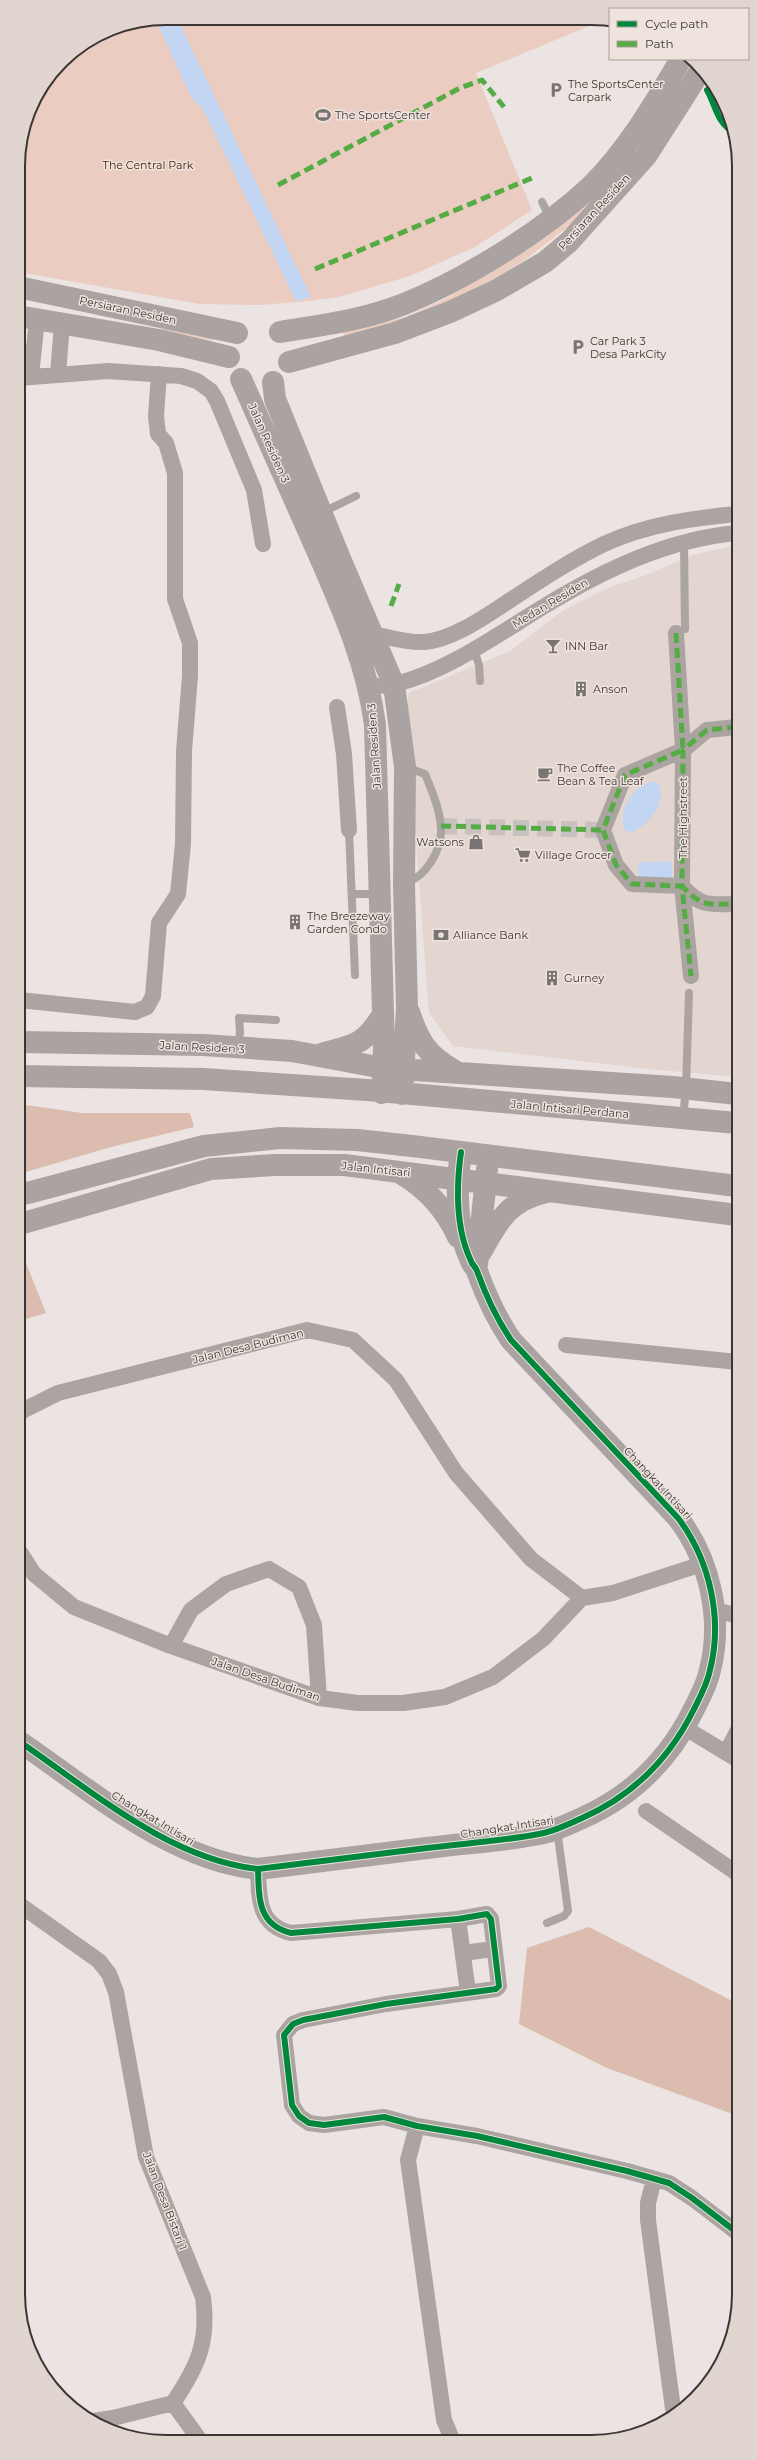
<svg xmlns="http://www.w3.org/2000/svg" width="757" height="2460" font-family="Montserrat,sans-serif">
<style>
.built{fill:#e3d5d0}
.green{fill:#eacdc0}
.forest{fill:#dbbcaf}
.water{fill:#c2d5f3}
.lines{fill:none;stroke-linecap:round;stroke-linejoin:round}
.street-tunnel{stroke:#c8c1bf;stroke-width:16;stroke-dasharray:16 8;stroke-linecap:butt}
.lane{stroke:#aca4a1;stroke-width:8}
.street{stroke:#aca4a1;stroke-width:16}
.secondary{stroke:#aba3a1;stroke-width:22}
.quiet{stroke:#55ac45;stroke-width:5;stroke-dasharray:10 5;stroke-linecap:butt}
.cycleway-casing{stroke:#efe3de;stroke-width:8}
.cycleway{stroke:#00873e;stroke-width:6}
.labels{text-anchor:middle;stroke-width:3;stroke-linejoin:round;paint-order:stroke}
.poi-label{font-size:11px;fill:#3b3634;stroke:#efe3de;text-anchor:start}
.park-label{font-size:11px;fill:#481a01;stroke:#efe3de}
.street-label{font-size:11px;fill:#3b3634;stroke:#efe3de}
.rim{fill:none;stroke:#3b3634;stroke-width:2}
</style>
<rect width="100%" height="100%" fill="#ebe4e2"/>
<!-- built -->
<path class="built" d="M737,545V1077L648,1069L453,1046L429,1013L406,709L409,693L510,651L564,610L610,587L649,574L692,555Z"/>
<!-- green -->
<path class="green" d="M166,18L593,21L594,24L476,73L532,210L475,247L410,276L339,297L309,301L260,305L200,304L18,272V157L29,109L62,61L110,29Z
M689,59L695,61L630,162L586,212L565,229L525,260L447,306L345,339L343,332L406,317L443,300L517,256L562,224Z
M164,328L212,339L213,341L164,331Z"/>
<!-- forest -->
<path class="forest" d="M19,1104L82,1113H190L194,1127L111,1147L19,1174Z
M20,1248L46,1313L20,1321Z
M589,1927L738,2004V2116L607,2068L519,2024L527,1948Z"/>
<!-- water -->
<path class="water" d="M166,18H177L311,297L296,301L203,109L191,97L156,20Z
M656,781C670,801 650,824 632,832L624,830C618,810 634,783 656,781Z
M671,861L672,877L639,879L638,863Z"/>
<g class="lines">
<!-- street-tunnel -->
<path class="street-tunnel" d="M441,826L603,830"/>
<!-- lane -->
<path class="lane" d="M542,202L550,218
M323,512L356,496
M684,543L685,629
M474,650L479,665L480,681
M349,830L355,975
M405,884C426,876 442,851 441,828C440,810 432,791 425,774L406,767
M352,894H380
M238,1046L240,1032L239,1018L276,1020
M683,1118L686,1088L689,993
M547,1923L564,1916L568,1911L557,1829"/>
<!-- street -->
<path class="street" d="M58,374L62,324
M31,376L37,319
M19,378L108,371L181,376L197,381L211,391L217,401L254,490L263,544
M676,633L683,750L625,775L603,830L616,865L632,884L682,886L691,976
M373,634C389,637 407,643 424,642C454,640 490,613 515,597C544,578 573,559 604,544C645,525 692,518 737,514
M369,686C378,686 388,686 396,684C450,670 501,632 548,604C606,569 669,539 737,533
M337,707L344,754L349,830
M737,727L707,730L683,750L682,886C702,908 709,904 737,904
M19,1000L135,1012L147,1007L153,996L159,923L178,894L183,844L184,751L190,676V643L175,599V473L166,443L158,434L156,416L159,374
M566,1345L738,1362
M20,1414L22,1411L58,1393L307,1330L353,1340L396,1380L456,1473L531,1559L582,1598
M20,1552L34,1574L74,1607L171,1646L319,1698L358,1703H403L445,1697L493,1677L543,1639L582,1598L613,1593L702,1564
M716,1610L738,1616
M171,1646L191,1610L226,1584L269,1569L299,1587L314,1625L319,1698
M685,1728L738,1760
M726,1753L738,1730
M646,1811L738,1874
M258,1869C259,1899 258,1925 291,1933L458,1919L487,1914L491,1919L499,1986L496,1989L386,2004L303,2020L293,2024L284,2035L292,2105L299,2116L309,2123L324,2125L384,2117L417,2126L477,2136L627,2171L669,2183L692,2198L739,2234
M20,1905L99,1961L109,1974L116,1992L146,2157L203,2297C209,2342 198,2366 173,2403L113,2418L93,2421
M458,1919L468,1992
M463,1953L493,1949
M417,2126L408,2160L444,2420L452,2439
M654,2179L648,2203V2220L673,2409
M173,2403L199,2439"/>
<!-- secondary -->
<path class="secondary" d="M18,287L237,333
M18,316L159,340L229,357
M280,332C322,325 364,320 404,304C464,280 543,231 590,187C627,151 655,103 681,59
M289,362L395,333L450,312L495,291L545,262L569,242L646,156L701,70
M241,379C266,435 291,491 316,548C341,606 367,662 375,725L384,1049L382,1093
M273,382L275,399L341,561L394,685L405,767L404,884L407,1008L402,1094
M409,1012C419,1042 427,1055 455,1071
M19,1042L203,1045L292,1051L383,1068L673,1087L737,1094
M321,1054C354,1045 363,1046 382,1016
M19,1076L203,1079L367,1090L737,1123
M402,1174C427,1189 446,1210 458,1237
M20,1195L204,1146L280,1138L357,1140L412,1146L737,1186
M20,1224L211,1169L275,1165H344L737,1215
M481,1252C499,1220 508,1201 546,1192
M477,1265L487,1169
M20,1742C92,1791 169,1859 258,1869C314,1862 370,1855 427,1848C466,1843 506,1841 544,1833C557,1830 569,1824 580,1819C631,1797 668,1761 693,1711C700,1697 707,1685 710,1670C723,1619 710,1560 678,1518L511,1340C496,1318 486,1296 477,1271C476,1267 472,1265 471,1261C455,1227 456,1188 461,1152"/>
<!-- quiet -->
<path class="quiet" d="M278,185L460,88L482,80L504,107
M315,269L532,178
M391,606L399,584
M676,633L683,750L625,775L603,830L616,865L632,884L682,886L691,976
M737,727L707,730L683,750L682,886C702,908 709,904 737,904
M441,826L603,830"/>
<defs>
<path id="cycleway" d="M707,90C716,106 717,124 735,133
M20,1742C92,1791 169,1859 258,1869C314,1862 370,1855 427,1848C466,1843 506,1841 544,1833C557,1830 569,1824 580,1819C631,1797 668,1761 693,1711C700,1697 707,1685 710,1670C723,1619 710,1560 678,1518L511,1340C496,1318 486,1296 477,1271C476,1267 472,1265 471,1261C455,1227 456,1188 461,1152
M258,1869C259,1899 258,1925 291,1933L458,1919L487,1914L491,1919L499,1986L496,1989L386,2004L303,2020L293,2024L284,2035L292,2105L299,2116L309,2123L324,2125L384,2117L417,2126L477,2136L627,2171L669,2183L692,2198L739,2234"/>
</defs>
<!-- cycleway casing -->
<use href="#cycleway" class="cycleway-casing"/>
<!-- cycleway -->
<use href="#cycleway" class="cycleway"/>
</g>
<!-- icons -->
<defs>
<symbol id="parking-bare" viewBox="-9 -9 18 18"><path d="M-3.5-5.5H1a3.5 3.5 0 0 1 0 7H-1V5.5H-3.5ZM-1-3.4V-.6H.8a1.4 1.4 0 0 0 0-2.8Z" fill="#797371" stroke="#efe3de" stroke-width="2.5" paint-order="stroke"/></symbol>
<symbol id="stadium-bare" viewBox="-9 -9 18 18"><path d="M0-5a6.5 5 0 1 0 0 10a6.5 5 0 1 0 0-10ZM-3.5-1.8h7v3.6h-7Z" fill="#797371" stroke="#efe3de" stroke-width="2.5" paint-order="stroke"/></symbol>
<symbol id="bar-bare" viewBox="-9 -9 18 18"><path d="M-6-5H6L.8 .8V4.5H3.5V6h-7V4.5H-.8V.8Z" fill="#797371" stroke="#efe3de" stroke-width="2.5" paint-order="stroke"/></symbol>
<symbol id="building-bare" viewBox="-9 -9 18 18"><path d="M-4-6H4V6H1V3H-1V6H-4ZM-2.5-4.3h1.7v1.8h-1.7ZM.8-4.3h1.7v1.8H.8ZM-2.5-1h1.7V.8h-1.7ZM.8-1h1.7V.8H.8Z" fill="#797371" stroke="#efe3de" stroke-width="2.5" paint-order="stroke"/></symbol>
<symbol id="cafe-bare" viewBox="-9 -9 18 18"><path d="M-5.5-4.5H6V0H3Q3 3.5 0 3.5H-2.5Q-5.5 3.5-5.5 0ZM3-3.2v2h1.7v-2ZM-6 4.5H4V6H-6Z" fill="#797371" stroke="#efe3de" stroke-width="2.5" paint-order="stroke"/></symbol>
<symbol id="shop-bare" viewBox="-9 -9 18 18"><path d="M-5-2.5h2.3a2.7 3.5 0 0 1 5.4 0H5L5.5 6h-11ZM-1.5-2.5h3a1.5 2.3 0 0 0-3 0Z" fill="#797371" stroke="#efe3de" stroke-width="2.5" paint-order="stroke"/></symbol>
<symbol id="supermarket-bare" viewBox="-9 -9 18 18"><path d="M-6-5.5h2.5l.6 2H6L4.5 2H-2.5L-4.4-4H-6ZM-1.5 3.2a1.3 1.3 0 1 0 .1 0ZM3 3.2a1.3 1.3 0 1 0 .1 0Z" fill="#797371" stroke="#efe3de" stroke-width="2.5" paint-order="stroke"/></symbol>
<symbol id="bank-bare" viewBox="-9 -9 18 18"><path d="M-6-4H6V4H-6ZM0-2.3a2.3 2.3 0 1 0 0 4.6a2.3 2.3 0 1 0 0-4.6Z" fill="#797371" stroke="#efe3de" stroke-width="2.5" paint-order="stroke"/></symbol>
</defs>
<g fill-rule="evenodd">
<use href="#parking-bare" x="545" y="79" width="22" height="22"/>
<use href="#stadium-bare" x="312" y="104" width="22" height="22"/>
<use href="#parking-bare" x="567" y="336" width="22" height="22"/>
<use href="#bar-bare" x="542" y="635" width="22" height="22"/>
<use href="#building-bare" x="570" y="678" width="22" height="22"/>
<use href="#cafe-bare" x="534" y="763" width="22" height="22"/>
<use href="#shop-bare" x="465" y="831" width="22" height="22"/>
<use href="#supermarket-bare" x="512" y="844" width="22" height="22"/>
<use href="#building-bare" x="284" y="911" width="22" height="22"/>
<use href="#bank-bare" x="430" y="924" width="22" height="22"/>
<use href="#building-bare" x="541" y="967" width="22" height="22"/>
</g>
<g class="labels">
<!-- poi labels -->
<g class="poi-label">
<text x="568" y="88">The SportsCenter<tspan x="568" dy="13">Carpark</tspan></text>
<text x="335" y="119">The SportsCenter</text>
<text x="590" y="345">Car Park 3<tspan x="590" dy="13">Desa ParkCity</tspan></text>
<text x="565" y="650">INN Bar</text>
<text x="593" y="693">Anson</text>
<text x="557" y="772">The Coffee<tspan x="557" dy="13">Bean &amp; Tea Leaf</tspan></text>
<text x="464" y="846" text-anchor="end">Watsons</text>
<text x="535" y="859">Village Grocer</text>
<text x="307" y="920">The Breezeway<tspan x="307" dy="13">Garden Condo</tspan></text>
<text x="453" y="939">Alliance Bank</text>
<text x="564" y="982">Gurney</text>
</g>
<!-- park labels -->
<g class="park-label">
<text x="148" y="169">The Central Park</text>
</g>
<!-- street labels -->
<g class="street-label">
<text transform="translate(594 212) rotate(-47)" y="4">Persiaran Residen</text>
<text transform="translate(128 310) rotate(12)" y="4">Persiaran Residen</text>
<text transform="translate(269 443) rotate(66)" y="4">Jalan Residen 3</text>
<text transform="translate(550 603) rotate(-31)" y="4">Medan Residen</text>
<text transform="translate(374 746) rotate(-94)" y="4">Jalan Residen 3</text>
<text transform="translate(683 818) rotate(-90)" y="4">The Highstreet</text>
<text transform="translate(202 1047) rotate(3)" y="4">Jalan Residen 3</text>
<text transform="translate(570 1109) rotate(5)" y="4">Jalan Intisari Perdana</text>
<text transform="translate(376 1169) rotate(6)" y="4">Jalan Intisari</text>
<text transform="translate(248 1346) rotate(-14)" y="4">Jalan Desa Budiman</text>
<text transform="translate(658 1483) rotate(47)" y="4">Changkat Intisari</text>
<text transform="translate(266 1679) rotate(19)" y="4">Jalan Desa Budiman</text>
<text transform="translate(153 1818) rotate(31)" y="4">Changkat Intisari</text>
<text transform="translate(507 1827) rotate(-9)" y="4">Changkat Intisari</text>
<text transform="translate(165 2201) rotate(69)" y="4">Jalan Desa Bistari 1</text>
</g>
</g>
<!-- crop -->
<path d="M0 0H757V2460H0ZM166 25H591A141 141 0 0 1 732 166V2294A141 141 0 0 1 591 2435H166A141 141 0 0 1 25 2294V166A141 141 0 0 1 166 25Z" fill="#e1d5d0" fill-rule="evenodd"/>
<path class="rim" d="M166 25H591A141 141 0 0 1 732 166V2294A141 141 0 0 1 591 2435H166A141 141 0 0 1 25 2294V166A141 141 0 0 1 166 25Z"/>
<!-- legend -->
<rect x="609" y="8" width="140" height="52" fill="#efe3de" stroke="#a79e9a"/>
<rect x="617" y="21" width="20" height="6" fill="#00873e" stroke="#a79e9a"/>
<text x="645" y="28" font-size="12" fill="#3b3634">Cycle path</text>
<rect x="617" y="41" width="20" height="6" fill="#55ac45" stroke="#a79e9a"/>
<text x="645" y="48" font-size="12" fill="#3b3634">Path</text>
</svg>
